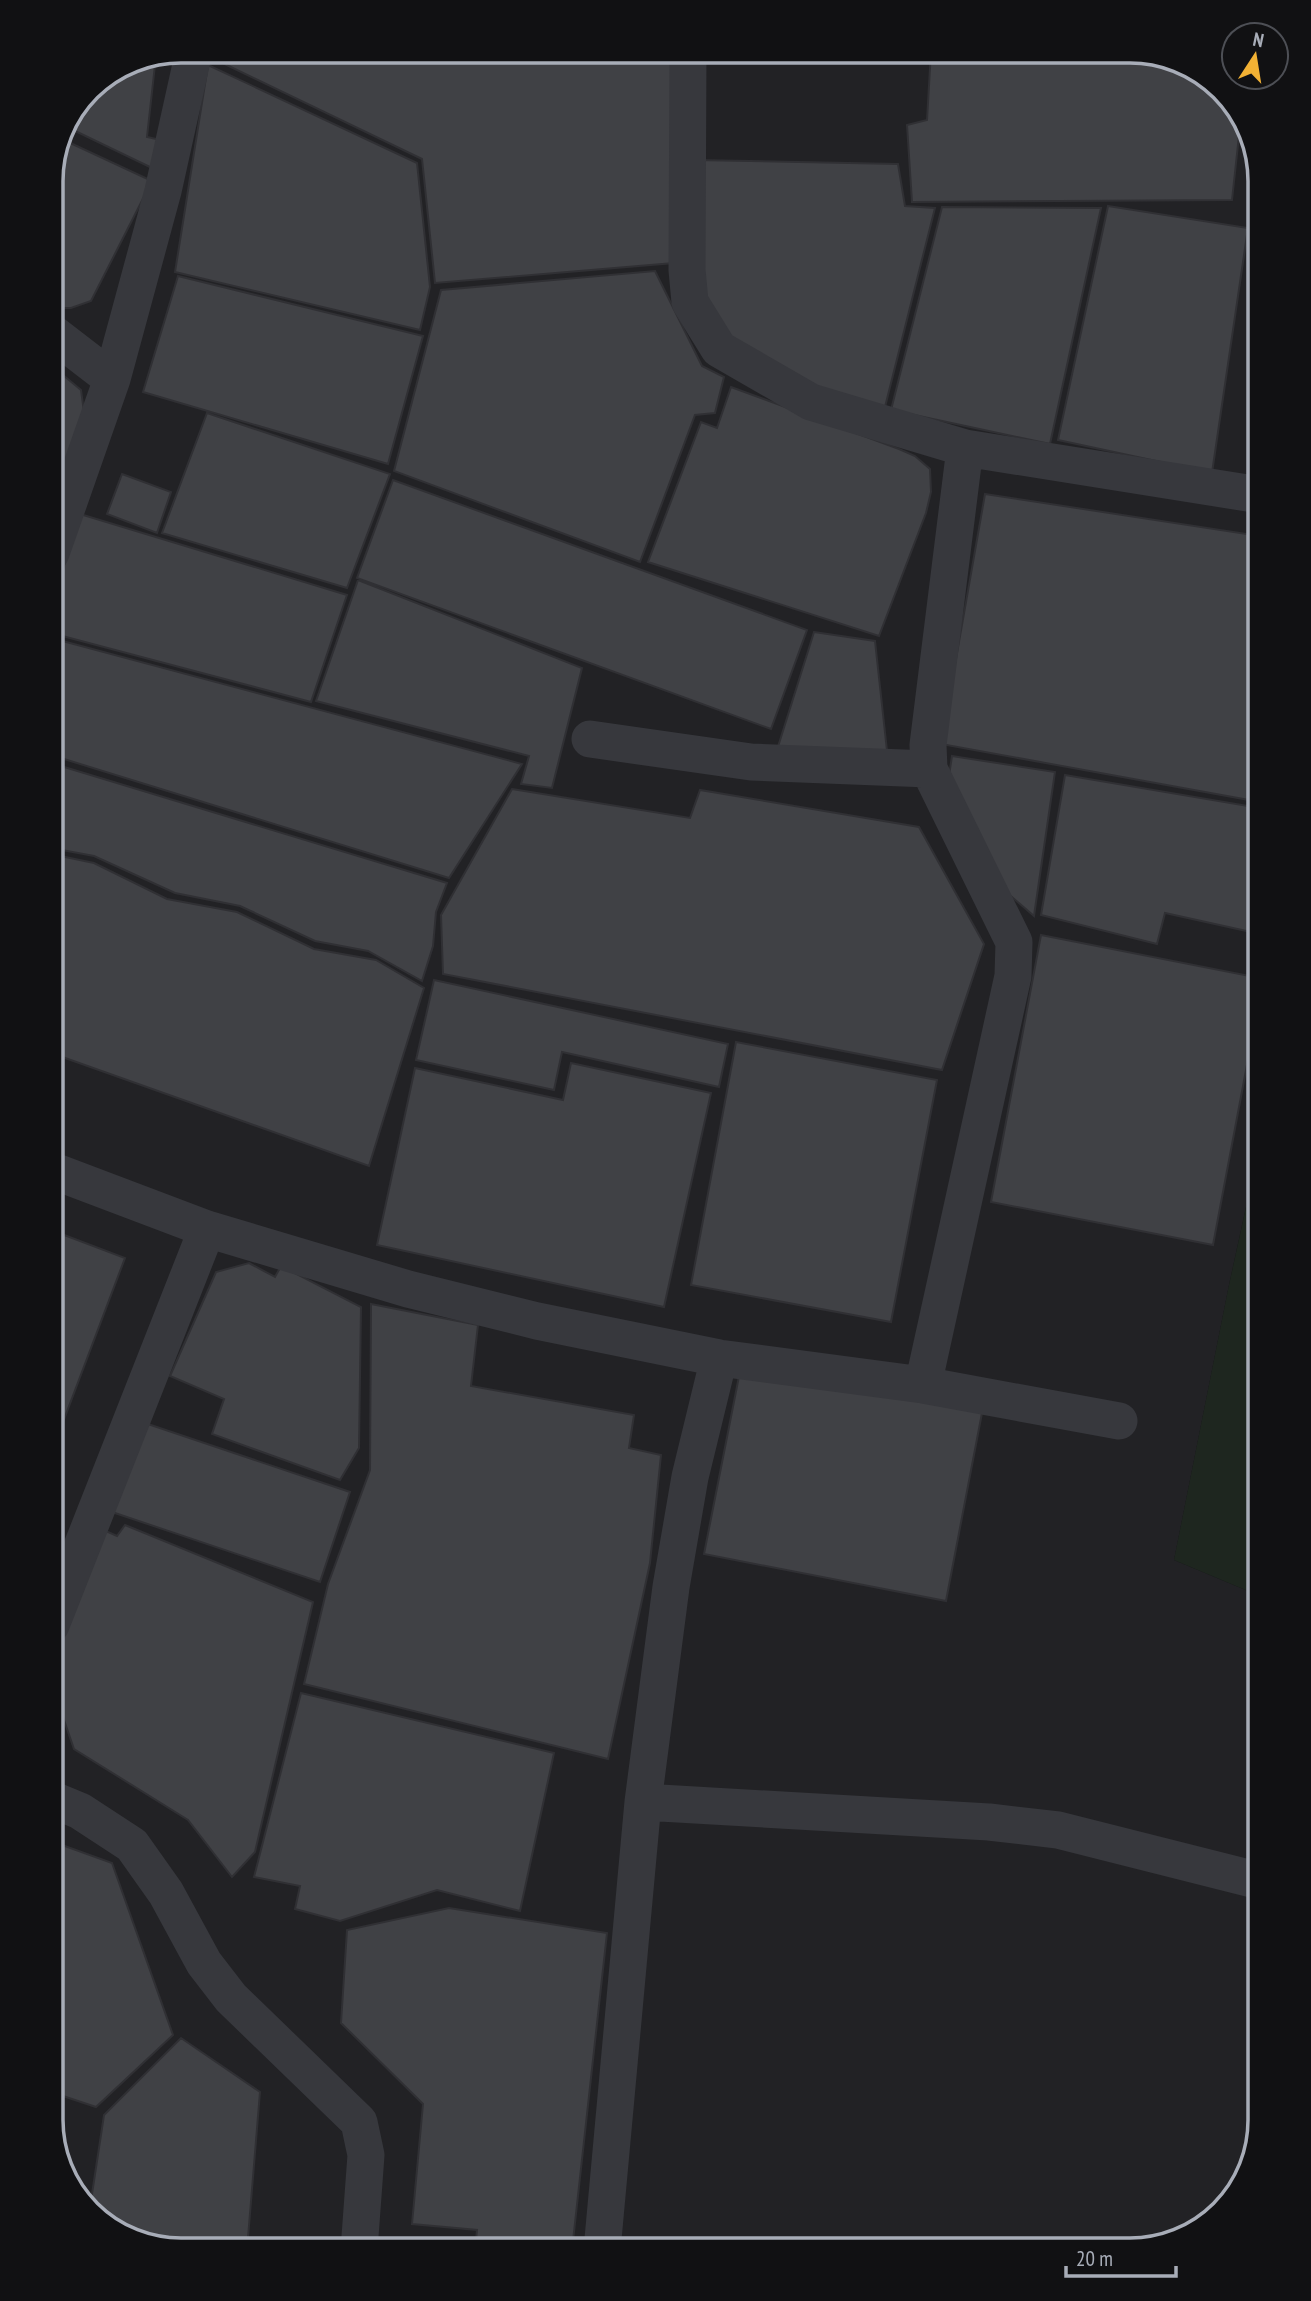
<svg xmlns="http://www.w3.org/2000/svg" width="1311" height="2301" font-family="'PT Sans Narrow',sans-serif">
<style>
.built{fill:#222225}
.green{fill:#1e261f}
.building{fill:#404145;stroke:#303034;stroke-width:2}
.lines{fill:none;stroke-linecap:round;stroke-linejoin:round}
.minor{stroke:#37383d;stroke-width:37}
.rim{fill:none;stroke:#a8adb8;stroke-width:3.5}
</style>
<rect width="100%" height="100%" fill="#161618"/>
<!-- built -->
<path class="built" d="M182,51H1138L1202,73L1247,124L1260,182V1143L1229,1285L1174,1560L1260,1596V2120L1238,2192L1187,2237L1129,2250H173L109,2228L64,2177L51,2119V173L89,89L132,61Z"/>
<!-- green -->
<path class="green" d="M1260,1143V1596L1174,1560L1229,1285Z"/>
<!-- building -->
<path class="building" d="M213,51H676L674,263L435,283L422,159L210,57Z
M931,51H1138L1202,73L1241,117L1232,200L912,202L907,125L927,120Z
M156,56L147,137L161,140L154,169L71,129L89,89L132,61Z
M208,65L417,163L430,287L420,330L175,272Z
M66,141L152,181L91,301L71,308H51V173Z
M695,160L898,164L905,206L935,208L884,411L817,398L723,345L698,305Z
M1108,206L1248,228L1212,473L1058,440Z
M942,207L1101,208L1050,444L891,410Z
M655,271L702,366L724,377L715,413L695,415L640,562L394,471L441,290Z
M178,276L423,336L388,464L143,392Z
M51,365L81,390L85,419L51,513Z
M731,387L899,449L915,456L930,469L931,492L926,513L879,636L648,562L701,422L717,428Z
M207,413L390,474L347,588L162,533Z
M122,474L171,492L157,533L107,514Z
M393,480L807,630L771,729L357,578Z
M985,494L1260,536V802L941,744Z
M80,514L347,595L311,702L51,633V607Z
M358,580L582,668L552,788L521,784L529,756L316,701Z
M814,632L875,641L888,760L776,753Z
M55,639L522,764L449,878L51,755V651Z
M952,756L1055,772L1034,916L991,879L948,782Z
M51,763L447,883L436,912L433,946L422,981L368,951L315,941L240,906L175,893L94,856L51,848Z
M1065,775L1260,808V934L1165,913L1157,944L1041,915Z
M512,789L690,818L700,790L919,827L984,944L942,1070L443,974L441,915Z
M51,854L94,863L167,899L237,912L314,949L376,960L424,988L369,1166L51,1053Z
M1041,935L1260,978V996L1213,1245L991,1202Z
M434,980L728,1044L719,1087L562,1052L554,1090L416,1060Z
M736,1042L937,1080L891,1322L691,1285Z
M571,1063L711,1093L664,1307L377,1245L415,1068L563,1100Z
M51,1230L125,1258L57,1438L51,1436Z
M249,1263L275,1277L281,1266L361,1307L359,1448L340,1480L212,1434L224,1399L170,1376L216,1272Z
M371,1304L478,1325L471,1386L634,1415L629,1448L661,1455L650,1563L608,1759L304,1684L328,1584L370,1470Z
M741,1366L982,1413L946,1601L704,1554Z
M139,1421L350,1492L320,1582L109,1511Z
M125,1525L313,1602L255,1852L232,1877L188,1820L74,1749L56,1697L51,1694V1655L97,1527L117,1536Z
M301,1693L554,1753L520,1911L437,1890L340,1921L295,1909L300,1886L254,1877Z
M51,1841L112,1863L173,2035L96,2107L51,2092Z
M449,1908L607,1933L572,2250H475L477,2230L412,2224L423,2104L341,2023L347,1930Z
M181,2038L260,2092L247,2250H173L109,2228L90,2207L104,2115Z"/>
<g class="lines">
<!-- minor -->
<path class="minor" d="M688,51L687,270L690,302L719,349L811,402L965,448L1260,495
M112,379L163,191L194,51
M965,448L928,745L929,769L1014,942L1013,976L923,1385L1119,1421
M51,553L112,379L51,332
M590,739L751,762L929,769
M51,1170L207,1229L408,1289L537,1321L719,1358L923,1385
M51,1625L207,1229
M51,1799L80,1811L132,1845L166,1893L204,1963L231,1998L359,2122L366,2155L359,2250
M643,1802L989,1822L1058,1830L1260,1881
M602,2250L643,1802L671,1587L690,1477L719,1358"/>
</g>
<!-- crop -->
<path d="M0 0H1311V2301H0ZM181 63H1130A118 118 0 0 1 1248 181V2120A118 118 0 0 1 1130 2238H181A118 118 0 0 1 63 2120V181A118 118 0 0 1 181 63Z" fill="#111113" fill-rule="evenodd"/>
<path class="rim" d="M181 63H1130A118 118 0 0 1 1248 181V2120A118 118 0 0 1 1130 2238H181A118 118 0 0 1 63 2120V181A118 118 0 0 1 181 63Z"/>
<!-- north arrow -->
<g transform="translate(1255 56) rotate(12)"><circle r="33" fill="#111113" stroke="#4d4f55" stroke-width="2"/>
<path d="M0-5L12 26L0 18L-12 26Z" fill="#f2b134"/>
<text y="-10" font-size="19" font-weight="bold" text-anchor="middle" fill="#a8adb8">N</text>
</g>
<!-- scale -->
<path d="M1066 2266v10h110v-10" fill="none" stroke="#a8adb8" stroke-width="3.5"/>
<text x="1076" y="2266" font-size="21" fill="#a8adb8" stroke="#111113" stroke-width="5" paint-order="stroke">20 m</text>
</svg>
